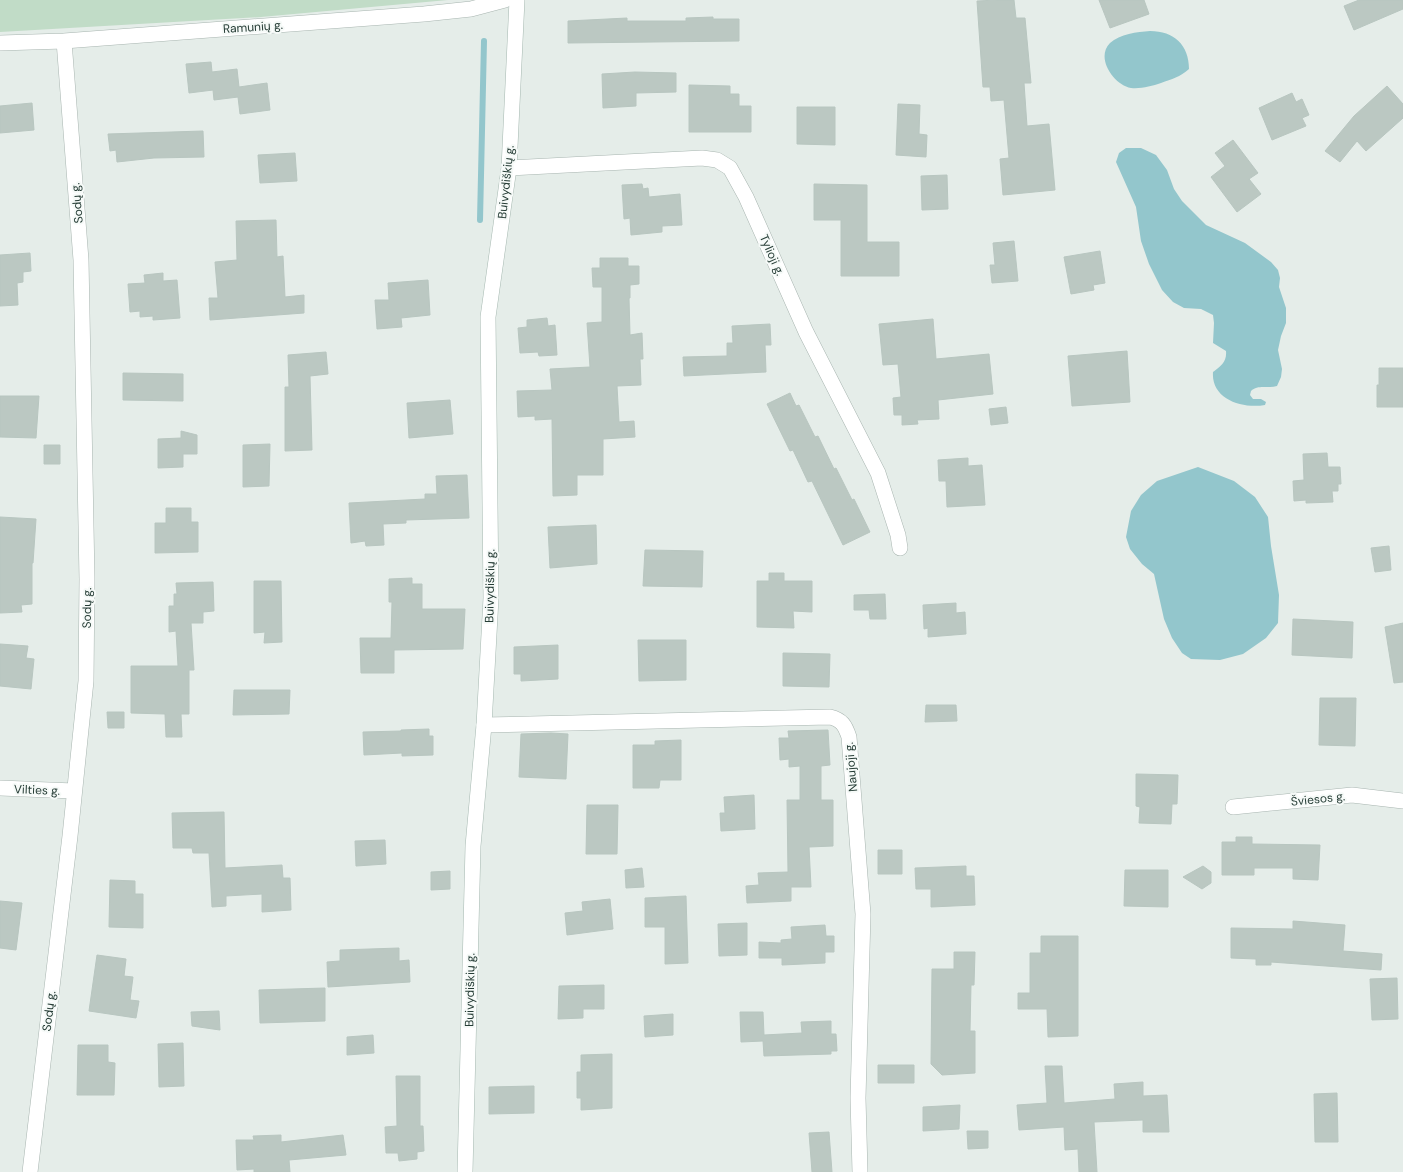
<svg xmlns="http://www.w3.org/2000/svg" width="1403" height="1172" font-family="'DM Sans',sans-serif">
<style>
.green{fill:#c1dcc7}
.water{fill:#93c6cc}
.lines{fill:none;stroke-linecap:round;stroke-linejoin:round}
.stream{stroke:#93c6cc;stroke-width:6}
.building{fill:#bbc8c2;stroke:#b8c6c0}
.minor-casing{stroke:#a8b5b0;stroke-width:16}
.secondary-casing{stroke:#a5b8b0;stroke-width:16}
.minor{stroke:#fff;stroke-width:15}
.secondary{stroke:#fff;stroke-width:15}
.labels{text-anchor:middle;stroke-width:4;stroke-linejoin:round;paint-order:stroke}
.street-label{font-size:12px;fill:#263d36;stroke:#f6faf8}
</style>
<rect width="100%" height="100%" fill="#e5ede9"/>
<!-- green -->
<path class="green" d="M0,0H448L261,17L0,32Z"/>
<!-- water -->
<path class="water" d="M1150,31C1174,31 1189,45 1189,69C1180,77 1172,79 1161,83C1152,86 1141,89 1131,88C1114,85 1095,58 1110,43C1120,34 1137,32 1150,31Z
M1126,148H1141L1156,155L1167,170L1174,189L1182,201L1206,225L1245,243L1271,262L1278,270L1280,278L1279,287L1286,308V323L1281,336L1278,350L1282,369L1281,377L1277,386C1268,389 1258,384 1251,391L1250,395L1253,399H1261L1266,402L1265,405C1242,409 1211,399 1213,372C1221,366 1227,362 1226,351L1213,343L1214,323L1213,315L1201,309L1184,308L1173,302L1162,290L1149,264L1141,241L1136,207L1116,162L1119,153Z
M1198,467L1234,481L1255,497L1268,517L1271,546L1279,595L1278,623L1266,638L1243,654L1220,660L1191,659L1182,653L1172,638L1164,619L1154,574L1142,564L1130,549L1126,537L1131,511L1141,495L1157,481Z"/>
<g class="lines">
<!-- stream -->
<path class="stream" d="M480,220L484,41"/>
</g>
<!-- building -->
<path class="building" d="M997,0H1014L1016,18H1025L1031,83H1024L1027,126L1049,124L1055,190L1003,195L1000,159L1009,158L1004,100L991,101L990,87H983L977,1Z
M1099,0H1144L1149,14L1110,28Z
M1359,0H1403V9L1354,30L1344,6Z
M713,17V19H739V41L568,43V21L627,18V21H686V18Z
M211,62L212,72L237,69L239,87L267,83L270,110L240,114L238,97L214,100L213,90L189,93L186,64Z
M635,72L676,73V92L636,93V106L603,108L602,74Z
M689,85L730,86V94H739V106H751V132H689Z
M1387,86L1403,104V118L1366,151L1357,141L1340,162L1325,151L1354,116Z
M1292,93L1296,102L1302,99L1309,115L1302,118L1306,126L1272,140L1259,108Z
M32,103L34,130L0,133V106Z
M898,104L920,105L919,134L927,135L926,157L896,155Z
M797,107H835V145L797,144Z
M203,131L204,157L154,158L117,162L116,150L110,151L108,134Z
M1233,140L1258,173L1249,179L1261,194L1237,212L1211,177L1225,166L1215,153Z
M295,153L297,181L260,183L258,155Z
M947,175L948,209L922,210L921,176Z
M642,184L643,189L648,188L649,197L680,194L682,225L662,226V232L631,235L630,218L624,219L622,185Z
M814,184L867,185V242H899V276H841V220H814Z
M276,220L277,257L283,256L285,297L304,295V313L210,320L209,298H218L215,262L237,260L236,221Z
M1014,241L1018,281L992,283L990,265H995L993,243Z
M1100,251L1105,283L1093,285L1094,290L1071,294L1064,257Z
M30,253L31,271L23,272V282L17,283L18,305L0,306V255Z
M600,258H628V266H639V284L630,285V298H629L630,335L642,333L643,359H640L641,385L617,386L619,422L634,421L635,437L603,439V475H577V495L553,496L552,419L535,420V416L518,417L517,391L552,390L550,369L590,367L587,323L602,322V287H593L592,268H600Z
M163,273V281L177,280L180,318L153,320V316L140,317V311L130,312L128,284L145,283L144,275Z
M428,280L430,315L401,318L402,327L377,329L375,300H389L388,283Z
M547,318L548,326L555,325L557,355L539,356L538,352L520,353L518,328L527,327V320Z
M933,319L936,359L989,354L993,394L938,400L939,419L917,420L918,424L902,425V415H894L893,398L901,397L898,364L883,365L879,324Z
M770,324L771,345H765L766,372L684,376L683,357L727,356V343H733L732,326Z
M1127,351L1130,402L1072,406L1068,356Z
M326,352L328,374L310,376L312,450L285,451V387H289L288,355Z
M1379,368H1403V407H1377V385H1379Z
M123,373L183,374V401L123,400Z
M790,393L796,406L799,405L815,437L818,436L834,469L836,468L852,500L854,499L870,532L843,545L812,481L808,482L793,450L790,451L767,404Z
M0,396H39L36,438L0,437Z
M450,400L453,434L409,438L407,403Z
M1006,407L1008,423L991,425L989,409Z
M181,431L197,435V454H183V467L158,468V439L181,438Z
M270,444L269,486L243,487V445Z
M44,445H60V464H44Z
M1327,453L1328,467H1340L1341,484H1338V491H1332L1333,502L1306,503V500L1294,501L1293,481L1304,480L1303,454Z
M968,458V466L982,465L985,505L947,507L946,481H939L938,460Z
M467,475L469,518L406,520V523L383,524L384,545L366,546L365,541L351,543L349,503L425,499V494H437L436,476Z
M166,508H191V522H198V552L155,553V523H166Z
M0,517L36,519L33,563H32V604L21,605L22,612L0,613Z
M596,525L597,564L550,568L548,527Z
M1389,546L1391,570L1375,572L1371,548Z
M645,550L703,551L702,587L643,586Z
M769,573H784V581H812V612L793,611L794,628L757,627V581H769Z
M412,578V584H422V609H465L463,649L394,650V673H361L360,638H391L392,602H389V579Z
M254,581H281L282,642L264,643L265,632L254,633Z
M213,582L214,611L203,612V623H191L194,670H189V714H181L182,737H166L165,714L131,713V666H178L176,631L169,632V606H174V594H177L176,583Z
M885,594L886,619H870L869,610H854V595Z
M956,603V613L965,612L966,634L928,637V628L924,629L923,605Z
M1293,619L1353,622L1352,658L1292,655Z
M1403,623V682L1394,683L1385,627Z
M638,640H686V680L639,681Z
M0,644L28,646L26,658L34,659L31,689L0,686Z
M558,645V679L521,681V674H514V647Z
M783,653L830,654L829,687L783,686Z
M234,690H290L289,714L233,715Z
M1320,698H1356L1355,746L1319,745Z
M926,705H956L957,721L925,722Z
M107,712H124V728H108Z
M429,729V736H433V755L402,756V753L364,755L363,732L401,731V730Z
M828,730L830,765L821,766V800H833V846L809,847L811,887H791V901L747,903L746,886L759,885L758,873L788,872L787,800H800V766L789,767V759L780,760L779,738H789L788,731Z
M551,733L568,734L566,779L519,777L521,734Z
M681,740V780H660L659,788H633V745H655V741Z
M1136,774L1178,775L1177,804H1172L1171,824L1139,823L1140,807L1136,806Z
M754,795L755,829L721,831L720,813H725L724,797Z
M587,805H618L617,854H586Z
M224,812L225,868L282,865L283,878H290L291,910L262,912V894L226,896V906L212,907L209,853H193L192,848H173L172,813Z
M1236,837H1252V844L1320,845L1318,880L1293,879V868H1254V875H1222V842H1236Z
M385,840L386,864L356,866L355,841Z
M878,850H902V874H878Z
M966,866V876H974L975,905L931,907V889H916L915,868Z
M1203,866L1211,872V883L1202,889L1183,877Z
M642,868L644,887L626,888L625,870Z
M1125,870H1168V907L1124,906Z
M450,871V889L431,890V872Z
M110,880L135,881V894H143V928L109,927Z
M686,896L688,963L665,964V927H645V898Z
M610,899L613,929L567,935L565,913L583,911L582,902Z
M0,901L22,903L16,950L0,948Z
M1293,921L1345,925L1343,951L1382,954L1381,970L1271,962V965H1256V959L1231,958V928L1293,929Z
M747,923V955L719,956L718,924Z
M825,925L826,936H834V952H825V963L782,965V958H759V942L781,943V940L792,939L791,927Z
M1041,936H1078V1036L1048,1037L1047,1009H1018V993H1030V953H1041Z
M399,948V961L409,960L410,982L328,987L327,962L340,961V950Z
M954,952H975L974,985H971L970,1031H975V1073L942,1075L931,1064L932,969H954Z
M97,955L126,959L124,976L133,977L130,1000L139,1001L136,1018L89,1011Z
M1397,978L1398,1019L1372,1020L1370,979Z
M604,985V1009H583V1018L558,1019L559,986Z
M325,988V1021L260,1023L259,990Z
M219,1011L220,1030L192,1026L191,1012Z
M740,1012H763L764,1035L802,1033L801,1022L831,1021V1034H836L837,1051H831V1054L764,1056L763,1041L741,1042Z
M673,1014V1035L645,1037L644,1016Z
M373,1035L374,1053L347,1055V1037Z
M183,1043L184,1086L159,1087L158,1044Z
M78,1045H108V1062L115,1063L114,1095H77Z
M612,1054V1108L581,1110V1098H577V1072H581V1055Z
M878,1065H914V1083H878Z
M1045,1066H1062L1064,1103L1115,1099L1114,1084L1143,1082V1096L1167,1095L1169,1132H1143V1120L1094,1122L1097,1172H1079L1078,1149L1065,1150L1064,1127L1019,1130L1017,1105L1047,1103Z
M396,1076H420V1126H423L424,1151L417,1152V1159L399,1161L398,1153H386L385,1127L397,1126Z
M534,1086V1113L489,1114V1087Z
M1337,1093L1338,1142H1315L1314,1094Z
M960,1105L959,1129L923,1131V1107Z
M967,1131H988V1148L968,1149Z
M829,1132L832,1172H812L809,1133Z
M281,1135V1142L343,1135L346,1155L289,1160L290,1172H254V1169L237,1170L236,1140H254L253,1136Z"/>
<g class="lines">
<defs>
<path id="minor" d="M0,43L64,41L424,14L471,9L505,0
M509,168L702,158L717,160L730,168L746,197L806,332L878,473L898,535L900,548
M484,725L830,717C842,720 845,725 849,737L863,914L858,1098L860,1172
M0,788L74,791
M1233,807L1352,795L1403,801
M30,1172L70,836L86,681L87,579L81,260L64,41"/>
<path id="secondary" d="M465,1172L473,846L484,725L491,598L488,317L509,168L517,0"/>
</defs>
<!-- minor casing -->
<use href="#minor" class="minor-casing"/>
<!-- secondary casing -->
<use href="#secondary" class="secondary-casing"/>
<!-- minor -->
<use href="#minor" class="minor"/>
<!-- secondary -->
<use href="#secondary" class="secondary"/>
</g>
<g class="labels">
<!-- street labels -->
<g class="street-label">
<text transform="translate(253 27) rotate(-4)" y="4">Ramunių g.</text>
<text transform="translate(506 182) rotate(-84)" y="4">Buivydiškių g.</text>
<text transform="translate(77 203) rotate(-95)" y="4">Sodų g.</text>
<text transform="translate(772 255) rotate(66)" y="4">Tylioji g.</text>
<text transform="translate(490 586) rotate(-89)" y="4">Buivydiškių g.</text>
<text transform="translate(87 608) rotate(-89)" y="4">Sodų g.</text>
<text transform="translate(851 767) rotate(-95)" y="4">Naujoji g.</text>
<text transform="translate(37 790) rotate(2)" y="4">Vilties g.</text>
<text transform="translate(1318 799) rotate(-6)" y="4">Šviesos g.</text>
<text transform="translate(470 990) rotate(-89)" y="4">Buivydiškių g.</text>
<text transform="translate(49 1011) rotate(-83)" y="4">Sodų g.</text>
</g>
</g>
</svg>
